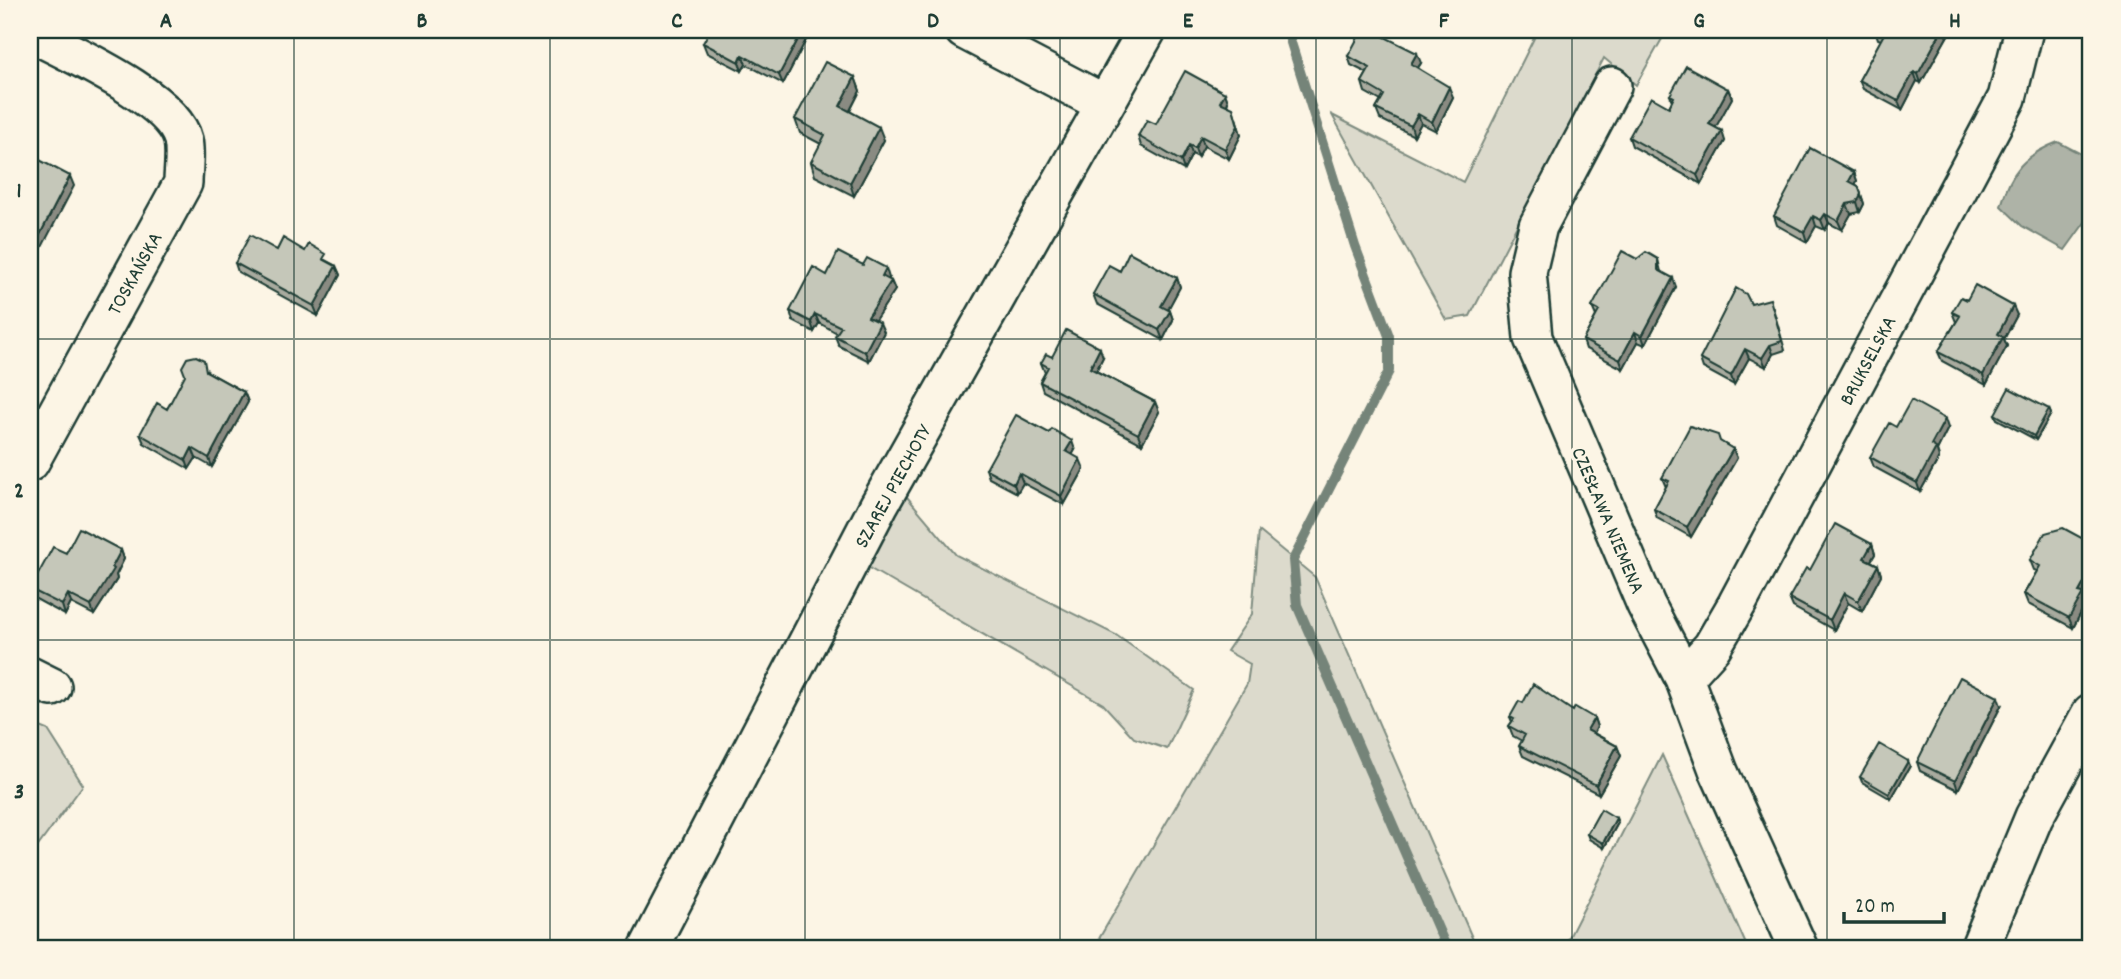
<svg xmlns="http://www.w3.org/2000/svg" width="2121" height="979" font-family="Dekko,sans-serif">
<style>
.green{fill:#dcdacc;stroke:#7e8c80;stroke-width:2}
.water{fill:#aeb3a7;stroke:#758479;stroke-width:2}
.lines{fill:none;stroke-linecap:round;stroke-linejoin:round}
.stream{stroke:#758479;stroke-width:10}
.minor-casing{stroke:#1f3d34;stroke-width:42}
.minor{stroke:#fcf5e5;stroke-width:37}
.wall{fill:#a9ab9f;stroke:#1f3d34;stroke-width:2}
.shaded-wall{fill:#8a8b82;stroke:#1f3d34;stroke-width:2}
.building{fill:#c5c7b9;stroke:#1f3d34;stroke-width:2}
.grid{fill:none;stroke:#1f3d34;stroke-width:2;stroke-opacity:0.55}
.labels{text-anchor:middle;stroke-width:7;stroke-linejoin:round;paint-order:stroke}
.street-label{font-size:21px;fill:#1f3d34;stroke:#fcf5e5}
.neatline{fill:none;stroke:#1f3d34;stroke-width:2.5}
.grid-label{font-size:23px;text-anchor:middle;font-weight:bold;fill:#1f3d34}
</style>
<rect width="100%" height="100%" fill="#fcf5e5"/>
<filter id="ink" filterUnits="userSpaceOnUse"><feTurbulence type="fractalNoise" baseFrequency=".0143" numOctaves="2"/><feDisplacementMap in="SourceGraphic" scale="14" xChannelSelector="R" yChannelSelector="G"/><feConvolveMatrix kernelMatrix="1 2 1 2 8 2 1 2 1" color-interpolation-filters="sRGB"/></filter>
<g filter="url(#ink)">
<!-- green -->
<path class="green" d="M1538,30H1667L1636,85L1604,58L1470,316L1446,320L1332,115L1463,182Z
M902,491L956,555L1116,635L1194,690L1167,749L1134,738L1103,704L862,564Z
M1259,531L1315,577L1477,949H1093L1247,684L1250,664L1227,651L1252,614Z
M30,723L48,730L83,785L30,857Z
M1662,755L1748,949H1563Z"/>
<!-- water -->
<path class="water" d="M2058,142L2091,159V214L2065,250L2022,226L2001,206C2011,171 2024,155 2058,142Z"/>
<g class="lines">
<!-- stream -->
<path class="stream" d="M1287,30L1355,246L1389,336V371L1293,560L1297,605L1447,949"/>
<defs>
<path id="minor" d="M964,30L1105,104
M30,32C67,52 173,98 183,140C186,154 183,170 183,183L30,462
M1612,86L1538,226L1527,272L1533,338L1646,605L1684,678L1719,772L1799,949
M30,676L52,687
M1684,678L1712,647L1737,604L2007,98L2024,30
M648,949L879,505L1147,30
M1979,949L2034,817L2091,713"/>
</defs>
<!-- minor casing -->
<use href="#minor" class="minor-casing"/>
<!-- minor -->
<use href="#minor" class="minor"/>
</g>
<!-- wall -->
<path class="wall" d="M1875,30H1951L1921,83L1917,81L1902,110L1863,89L1859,80L1881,40L1878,39Z
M807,38L783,84L746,64L742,71L707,53L703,43Z
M1348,56L1421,63L1418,68L1453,97L1436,131L1421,123L1414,136L1380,119L1376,109L1381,101L1365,92L1362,82L1367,73L1351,65Z
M855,77L860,91L850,111L884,140L854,196L815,176L811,162L821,144L800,133L795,119Z
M1728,89L1732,98L1715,128L1725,141L1701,184L1632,146L1629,137L1669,107L1672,101L1670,95Z
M1225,93L1228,102L1227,105L1236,118L1241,135L1229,159L1204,146L1198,157L1192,154L1184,170L1141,146L1138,136L1156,124Z
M1854,172L1857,181L1855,184L1858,186L1864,204L1860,212L1851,214L1842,230L1829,223L1825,230L1816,226L1807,242L1777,225L1774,216Z
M277,250L305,251L336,266L340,275L318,316L238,272L235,263Z
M1637,259H1658L1661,272L1676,287L1645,345L1638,342L1623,369L1586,349L1583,340L1596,316L1592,307Z
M1120,271L1177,278L1180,287L1168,309L1170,311L1173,320L1163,340L1097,304L1093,294Z
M827,275L889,278L888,279L891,281L895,290L875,320L884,332L869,361L839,346L835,336L837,333L819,323L814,332L793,321L790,311Z
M1967,300L2017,315L2004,339L2007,346L1986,385L1942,361L1938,352L1956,322L1952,312Z
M1751,304L1773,308L1785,350L1773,354L1766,367L1749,358L1734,385L1703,368L1700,359Z
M1052,357H1103L1096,371L1155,402L1159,412L1142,444L1043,391L1040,382L1045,373L1041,363Z
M207,370L208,372L244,392L248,402L212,467L196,458L189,469L144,443L140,434Z
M2049,409L2051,414L2036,440L1997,419L1995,414Z
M1896,427L1948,428L1937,450L1939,458L1920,492L1874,467L1870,457Z
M1720,442L1733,449L1737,458L1691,537L1657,518L1654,509L1666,487L1662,478Z
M1075,450L1072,455L1084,469L1064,505L1023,483L1017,493L989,478L986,469Z
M2091,543V585L2084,598L2086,603L2073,628L2028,604L2024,594L2037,571L2034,570L2030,560Z
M1872,544L1875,554L1871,561L1878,565L1881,575L1862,611L1848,603L1834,630L1793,607L1789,598L1810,570Z
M121,550L124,559L116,575L117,579L94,615L71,603L65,615L34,598L30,589L66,553Z
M1523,703L1573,711L1594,718L1597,727L1594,733L1617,746L1621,756L1599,794L1523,756L1519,746L1522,741L1513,736L1509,726L1512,722L1510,717Z
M2001,706L1958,790L1920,771L1917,762Z
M1908,761L1910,766L1891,799L1862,782L1860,777Z
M1616,818L1618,823L1604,848L1589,839L1587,834Z"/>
<!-- shaded-wall -->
<path class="shaded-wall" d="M803,30H804L807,38L783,84L779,75Z
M1942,30H1951L1921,83L1918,74Z
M1417,53L1421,63L1414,73L1411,64Z
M742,55L746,64L742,71L739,62Z
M1914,72L1917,81L1902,110L1898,101Z
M855,77L860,91L845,120L840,106Z
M1449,87L1453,97L1436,131L1432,122Z
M1728,89L1732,98L1712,134L1709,124Z
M1225,93L1228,102L1224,111L1220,102Z
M1233,108L1241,135L1229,159L1225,149Z
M1418,114L1421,123L1414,136L1411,126Z
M879,127L884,140L854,196L850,183Z
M1722,131L1725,141L1701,184L1697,175Z
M1201,136L1204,146L1198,157L1195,148Z
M1189,145L1192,154L1184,170L1181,161Z
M1854,172L1857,181L1852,191L1849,181Z
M70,176L74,186L30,270V254Z
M1861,194L1864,204L1860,212L1857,202Z
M1847,204L1851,214L1842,230L1838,221Z
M1825,214L1829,223L1825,230L1821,220Z
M1813,216L1816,226L1807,242L1804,232Z
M336,266L340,275L318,316L314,306Z
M886,268L889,278L885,286L882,276Z
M1177,278L1180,287L1165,315L1161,306Z
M1673,278L1676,287L1645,345L1642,336Z
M891,281L895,290L871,326L868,317Z
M2013,306L2017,315L2004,339L2007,346L1986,385L1983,375L1998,334Z
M1170,311L1173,320L1163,340L1159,330Z
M815,314L819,323L814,332L811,322Z
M880,323L884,332L869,361L865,352Z
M1635,332L1638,342L1623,369L1620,360Z
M1770,345L1773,354L1766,367L1762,358Z
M1100,348L1103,357L1093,377L1090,368Z
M1745,349L1749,358L1734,385L1731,376Z
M244,392L248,402L212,467L209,458Z
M1155,402L1159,412L1142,444L1138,434Z
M2049,409L2051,414L2036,440L2034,436Z
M1945,419L1948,428L1937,450L1939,458L1920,492L1917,483L1931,445Z
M1072,441L1075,450L1069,461L1066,451Z
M192,448L196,458L189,469L186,460Z
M1733,449L1737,458L1691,537L1687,527Z
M1080,459L1084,469L1064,505L1061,496Z
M1019,473L1023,483L1017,493L1014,484Z
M1872,544L1875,554L1867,567L1864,558Z
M121,550L124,559L116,575L117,579L94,615L91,606Z
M1878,565L1881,575L1862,611L1858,601Z
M2089,574L2091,581V585L2084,598L2086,603L2073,628L2069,618L2079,592Z
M1844,593L1848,603L1834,630L1830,620Z
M68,594L71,603L65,615L62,605Z
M1998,697L2001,706L1958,790L1955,781Z
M1594,718L1597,727L1591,739L1587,730Z
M1617,746L1621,756L1599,794L1596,785Z
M1908,761L1910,766L1891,799L1889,794Z
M1616,818L1618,823L1604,848L1603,843Z"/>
<!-- building -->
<path class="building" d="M710,30H803L779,75L742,55L739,62L703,43Z
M1362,30H1371L1417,53L1411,64L1449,87L1432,122L1418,114L1411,126L1376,109L1384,95L1362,82L1370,68L1348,56Z
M1875,30H1942L1918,74L1914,72L1898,101L1859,80L1884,34Z
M825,62L855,77L840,106L879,127L850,183L811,162L825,135L795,119Z
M1686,66L1728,89L1709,124L1722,131L1697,175L1629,137L1651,97L1669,107L1674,97L1670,95Z
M1185,71L1225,93L1220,102L1233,108L1238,126L1225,149L1201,136L1195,148L1189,145L1181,161L1138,136L1147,120L1156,124Z
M1810,148L1854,172L1849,181L1858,186L1861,194L1857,202L1847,204L1838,221L1825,214L1821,220L1813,216L1804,232L1774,216Z
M30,155L70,176L30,254Z
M250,235L277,250L283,238L305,251L309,244L326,254L323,259L336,266L314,306L235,263Z
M1622,251L1637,259L1646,252L1658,259V270L1673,278L1642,336L1635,332L1620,360L1583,340L1599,311L1592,307Z
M838,252L863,265L867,258L886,268L882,276L891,281L868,317L880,323L865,352L835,336L841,327L815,314L811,322L790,311L813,267L827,275Z
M1129,252L1177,278L1161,306L1170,311L1159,330L1093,294L1109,265L1120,271Z
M1975,285L2013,306L1998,334L2003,337L1983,375L1938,352L1960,316L1952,312L1961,297L1967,300Z
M1736,288L1746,294L1751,304L1770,299L1782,341L1770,345L1762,358L1745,349L1731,376L1700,359Z
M1066,330L1100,348L1090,368L1155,402L1138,434L1040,382L1048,367L1041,363L1046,354L1052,357Z
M196,356L204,360L206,371L244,392L209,458L192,448L186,460L140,434L157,403L167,409L185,375L182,367L187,358Z
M2009,388L2049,409L2034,436L1995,414Z
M1911,400L1945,419L1931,445L1936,448L1917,483L1870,457L1889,423L1896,427Z
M1016,415L1049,433L1052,429L1072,441L1066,451L1080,459L1061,496L1019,473L1014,484L986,469Z
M1690,426L1718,435L1720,441L1733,449L1687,527L1654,509L1669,481L1662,478Z
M1835,524L1872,544L1864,558L1878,565L1858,601L1844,593L1830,620L1789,598L1806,568L1810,570Z
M79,528L121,550L112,567L114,569L91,606L68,594L62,605L30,589L53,547L66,553Z
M2063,528L2091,543V575L2089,574L2079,592L2083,593L2069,618L2024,594L2040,566L2030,560L2045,533Z
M1960,677L1998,697L1955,781L1917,762Z
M1533,684L1573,711L1575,707L1594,718L1587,730L1617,746L1596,785L1519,746L1525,735L1509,726L1514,719L1510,717L1519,701L1523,703Z
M1879,744L1908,761L1889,794L1860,777Z
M1601,809L1616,818L1603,843L1587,834Z"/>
</g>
<!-- grid -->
<path class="grid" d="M294,30V949M550,30V949M805,30V949M1060,30V949M1316,30V949M1572,30V949M1827,30V949M30,339H2091M30,640H2091"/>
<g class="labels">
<!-- street labels -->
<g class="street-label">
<text transform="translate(134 273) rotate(-61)" y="7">TOSKAŃSKA</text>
<text transform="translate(1867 360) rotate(-62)" y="7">BRUKSELSKA</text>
<text transform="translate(892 486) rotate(-61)" y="7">SZAREJ PIECHOTY</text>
<text transform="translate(1609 520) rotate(67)" y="7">CZESŁAWA NIEMENA</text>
</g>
</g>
<!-- margin -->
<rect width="2121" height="979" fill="none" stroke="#fcf5e5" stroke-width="77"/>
<!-- scale -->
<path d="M1844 912v10h100v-10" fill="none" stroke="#1f3d34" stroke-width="3.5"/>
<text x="1855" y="912" font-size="21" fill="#1f3d34" stroke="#fcf5e5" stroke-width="5" paint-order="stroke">20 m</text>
<rect x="38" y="38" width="2044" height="902" class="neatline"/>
<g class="grid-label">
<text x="166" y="27">A</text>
<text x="422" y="27">B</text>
<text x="677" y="27">C</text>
<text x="933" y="27">D</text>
<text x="1188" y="27">E</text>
<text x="1444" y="27">F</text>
<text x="1699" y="27">G</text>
<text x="1955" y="27">H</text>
<text x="19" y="197">1</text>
<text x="19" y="497">2</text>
<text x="19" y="798">3</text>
</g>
</svg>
